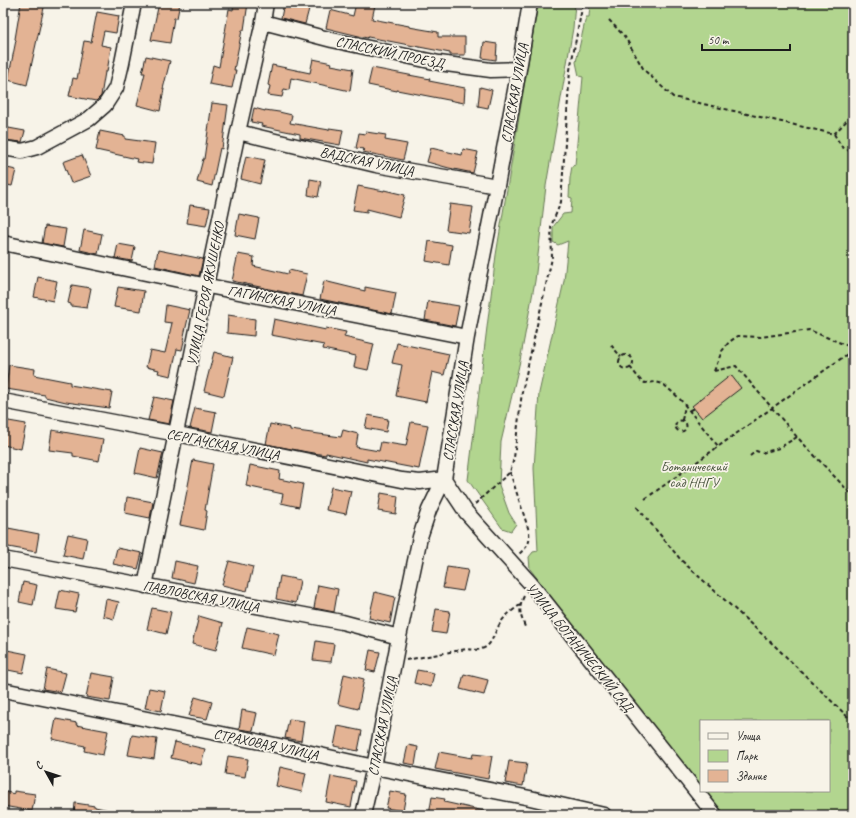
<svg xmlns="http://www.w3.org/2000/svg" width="856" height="818" font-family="Caveat,sans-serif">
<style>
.green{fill:#b2d58f;stroke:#677856;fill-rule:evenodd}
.building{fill:#e3b394;stroke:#1c1c1c}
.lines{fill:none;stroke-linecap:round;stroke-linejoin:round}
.minor-casing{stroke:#1c1c1c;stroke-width:17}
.path{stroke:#1c1c1c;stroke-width:2;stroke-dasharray:4 3;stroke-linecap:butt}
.minor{stroke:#f7f3e8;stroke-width:14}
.labels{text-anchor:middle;stroke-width:3.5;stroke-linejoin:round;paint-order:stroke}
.street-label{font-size:14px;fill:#1c1c1c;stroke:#f7f3e8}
.park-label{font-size:14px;fill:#49543e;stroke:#f7f3e8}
</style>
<rect width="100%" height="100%" fill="#f7f3e8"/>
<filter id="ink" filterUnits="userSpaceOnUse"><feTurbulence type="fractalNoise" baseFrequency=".025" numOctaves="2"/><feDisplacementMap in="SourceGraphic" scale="8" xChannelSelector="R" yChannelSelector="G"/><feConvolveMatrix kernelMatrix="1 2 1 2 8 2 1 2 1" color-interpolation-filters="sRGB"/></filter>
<g filter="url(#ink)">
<!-- green -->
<path class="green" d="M538,3H575L573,28L546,186L535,281L520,361L501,442L499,485L509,513L516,524L511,531L502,528L468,480L496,255Z
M590,3H853V815H718L530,569L529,557L533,552L538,551L534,468L539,393L564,281L568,241L558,245L553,242V227L563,214L571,213L572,198L569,197L570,178L572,166L575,165L583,77L579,76L576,62L586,17H589ZM701,721H829V791H701Z"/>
<!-- building -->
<path class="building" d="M21,3H45L27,85L8,80L16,40L15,39Z
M159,3H180L177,18H174L170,43L151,40Z
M234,3H248L244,30H242L234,70H236L232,88L209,84L213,65L219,67L229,9L233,10Z
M284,3H300L310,5L305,24L281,18Z
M356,3H367L375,5L372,19L409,26V27L438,32V37H465V55H450V53L368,37L367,38L326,28L330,10L353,16Z
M97,12L119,16L116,33L104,31L101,45L111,47L107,72H105L101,96L96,101L69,96L73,78L77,79L84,41L91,42Z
M484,42L497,44L496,60L482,58Z
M146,56L170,61L163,89H164L160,111L137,105L145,73H142Z
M313,59L332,63L331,65L353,69L350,91L291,78L289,90L284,89L282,97L268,95L270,86L268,85L272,65L310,73Z
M372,68L430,79L429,81L465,88L464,103L397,90V91L368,85Z
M480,87L492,90L488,108L478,106Z
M212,103L228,105L222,149L220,148L212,186L197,182L203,159H204Z
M254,108L265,111V110L279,112L292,115L290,123L329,130V128L343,130L340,145L300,138V134L261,126L262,124L251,122Z
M3,127L25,131L22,142L3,140Z
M100,131L125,136V139L155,143L152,164L136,162L137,159L96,150Z
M366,132L386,135L385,140L407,144L403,160L363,152L364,149L356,148L359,133L366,134Z
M431,148L462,155L463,149L478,152L473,173L449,168L427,162Z
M82,155L91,176L71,183L63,162Z
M246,156L265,160L260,184L241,179Z
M3,167L16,170L12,186L3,184Z
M310,179L321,181L318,197L308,195Z
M358,186L384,191V190L405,195L399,217L367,209V212L353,210Z
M450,204L473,207L469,233L446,230Z
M190,205L210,208L206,226L187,223Z
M239,214L259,218L255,239L235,235Z
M45,226L66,229L63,247L42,243Z
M84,230L102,234L98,254L80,250Z
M429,241L452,245L449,265L426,261Z
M118,244L135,247L132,261L115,258Z
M158,250L203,259L199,276L155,266Z
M238,254L254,257L253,266L288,274L289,270L307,274L302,296L232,281Z
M38,277L57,281L53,301L34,297Z
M324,281L365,291V287L396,293L392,314L320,299Z
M72,285L91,288L87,308L71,306V304L68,303Z
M118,287L144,291L141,311L114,307Z
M428,301L459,306L455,326L425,320Z
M166,305L190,310L183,340L184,341L182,350L177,349L171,376L158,373L159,370L146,367L150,350L165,353L172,323L164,322Z
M228,315L255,319L254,336L227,333Z
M274,319L326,330V328L346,332L344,337L374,344L368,370L354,367L356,356L323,349L324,345L271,335Z
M397,343L449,354L444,375L432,372L426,402L396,396L402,365L392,363Z
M214,352L233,357L224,396L204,391Z
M9,365L35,369L34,375L70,382V385L112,392L109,408L66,402L45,397V395L6,389Z
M731,375L741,388L702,418L692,406Z
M154,397L174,401L169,424L148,420Z
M195,408L216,412L212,432L190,428Z
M368,415L388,419L386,432L365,428Z
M3,420L26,424L21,449L3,445Z
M411,422L428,425L419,469L367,459V462L326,453V455L307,452L266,444L270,424L290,428V430L341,437L343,430L358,434L356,447L379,451L381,442L406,446Z
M52,430L103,439L99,461L73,456V453L49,450Z
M140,448L163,453L157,478L135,473Z
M193,460L213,464L205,510L207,511L204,530L180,525L184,506Z
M250,465L280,471L279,479L303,484L299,507L281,503L283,494L246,486Z
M331,487L351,491L346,514L326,510Z
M381,493L398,496L396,514L378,511Z
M127,497L153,502L150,518L125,513Z
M3,527L39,534L36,552L3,546Z
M68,534L87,538L83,559L63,555Z
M117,548L142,553L138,569L113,564Z
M175,561L198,566L194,583L172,578Z
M229,561L253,567L247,591L222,585Z
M447,567L468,570L463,591L443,588Z
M280,576L300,580L296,603L276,599Z
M23,582L37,585L33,605L19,602Z
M318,585L338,589L334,612L314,608Z
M60,590L79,594L75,612L56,609Z
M375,592L395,597L390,623L369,618Z
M106,599L119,602L114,619L103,616Z
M152,608L171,612L166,634L147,629Z
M436,609L450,611L446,634L432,632Z
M199,616L223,623L216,650L192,644Z
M247,627L279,634L274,655L242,648Z
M316,641L334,644L331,662L313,660Z
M7,650L27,654L23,673L3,669Z
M370,650L380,652L375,672L366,670Z
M47,669L66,673L61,692L43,689Z
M417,670L434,673L431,687L414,683Z
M91,673L114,677L110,701L86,697Z
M344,674L364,679L358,709L338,704Z
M464,674L488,680L484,695L460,689Z
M149,688L165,691L161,711L145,708Z
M195,697L212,702L207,719L189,716Z
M242,710L257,713L253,731L239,729Z
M56,719L77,723L76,725L108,731L103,755L84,751L85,746L52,739Z
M289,719L304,721L301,741L285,738Z
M338,726L362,731L358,751L334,746Z
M132,735L157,739L154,759L128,755Z
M175,742L205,749L201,765L171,758Z
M408,745L418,747L415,765L404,763Z
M439,752L472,758L473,754L492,756L488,779L435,769Z
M228,756L248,759L245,777L225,774Z
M509,761L527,763L523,786L505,783Z
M280,767L306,773L302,792L276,786Z
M331,776L356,781L351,807L326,802Z
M3,791L14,794V791L35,794L32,811L3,806Z
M390,791L406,794L403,811L386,808Z
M432,797L445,799L444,802L484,811L483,815H429Z
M75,803L95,806V807L114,811L113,815H74Z"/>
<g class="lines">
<defs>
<path id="minor" d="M263,22L332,40L439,63L491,70L519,69
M238,132L376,165L497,186
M3,148L22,151L37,147L89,119L105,105L116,88L122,63L134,3
M3,243L198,284L467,337
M3,401L177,434L402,480L420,482L444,479
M444,479L466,512L531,584L715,815
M3,559L342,622L399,637
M145,586L206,285L238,132L263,22L266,3
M3,690L266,743L374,767L530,798L604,815
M363,815L374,767L399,637L420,537L429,510L444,479L467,337L497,186L519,69L530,3"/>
</defs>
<!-- minor casing -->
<use href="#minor" class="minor-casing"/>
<!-- path -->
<path class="path" d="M609,20L625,37L644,70L673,97L834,134L842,147L853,152
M834,134L853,114
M611,345L621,357
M619 362a7 7 0 1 1 14 0a7 7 0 1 1-14 0Z
M630,367L642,382L645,383L656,382L663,384L679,398L718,446
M714,371L736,366L797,437L853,496
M714,371L722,351L729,342L738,336L761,337L809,330L853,348
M690,410L694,408
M682,420L685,406
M675.5 426a5.5 5.5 0 1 1 11 0a5.5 5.5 0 1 1-11 0Z
M750,456L756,451L762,453L779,448L797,437
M510,472L529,531C530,544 529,545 519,554
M645,499L853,350
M475,504L510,472L514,458L522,392L552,258L551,226L561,202L570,70L583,3
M637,507L681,560L776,647L853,722
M524,596C518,609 520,614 525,627
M406,660L467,649C493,653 490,639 501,622C506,615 513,610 520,605"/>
<!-- minor -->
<use href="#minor" class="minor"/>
</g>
</g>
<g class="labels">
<!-- street labels -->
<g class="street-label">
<text transform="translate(390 52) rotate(12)" y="5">СПАССКИЙ ПРОЕЗД</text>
<text transform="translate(514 93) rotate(-80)" y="5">СПАССКАЯ УЛИЦА</text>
<text transform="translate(367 161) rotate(12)" y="5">ВАДСКАЯ УЛИЦА</text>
<text transform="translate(205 294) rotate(-79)" y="5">УЛИЦА ГЕРОЯ ЯКУШЕНКО</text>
<text transform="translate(282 300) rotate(11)" y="5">ГАГИНСКАЯ УЛИЦА</text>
<text transform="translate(455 411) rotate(-81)" y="5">СПАССКАЯ УЛИЦА</text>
<text transform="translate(223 444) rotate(11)" y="5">СЕРГАЧСКАЯ УЛИЦА</text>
<text transform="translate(201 596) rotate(11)" y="5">ПАВЛОВСКАЯ УЛИЦА</text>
<text transform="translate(580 647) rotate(51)" y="5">УЛИЦА БОТАНИЧЕСКИЙ САД</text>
<text transform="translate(382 726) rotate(-79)" y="5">СПАССКАЯ УЛИЦА</text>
<text transform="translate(266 744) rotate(12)" y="5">СТРАХОВАЯ УЛИЦА</text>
</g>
<!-- park labels -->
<g class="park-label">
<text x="694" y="471">Ботанический<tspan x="694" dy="16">сад ННГУ</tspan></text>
</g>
</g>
<!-- margin -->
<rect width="856" height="818" fill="none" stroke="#f7f3e8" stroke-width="16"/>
<rect x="8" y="8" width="840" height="802" fill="none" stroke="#1c1c1c" stroke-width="1.5" filter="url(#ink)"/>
<!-- legend -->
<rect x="700" y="720" width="130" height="72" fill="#f7f3e8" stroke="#9f9d96"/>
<rect x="708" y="733" width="20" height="6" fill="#f7f3e8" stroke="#9f9d96"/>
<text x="736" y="740" font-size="12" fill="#1c1c1c">Улица</text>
<rect x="708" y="750" width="20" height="12" fill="#b2d58f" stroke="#9f9d96"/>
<text x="736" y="760" font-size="12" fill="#1c1c1c">Парк</text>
<rect x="708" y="770" width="20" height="12" fill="#e3b394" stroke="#9f9d96"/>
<text x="736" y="780" font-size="12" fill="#1c1c1c">Здание</text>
<!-- north arrow -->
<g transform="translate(46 772) rotate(309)" stroke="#f7f3e8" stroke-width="3" paint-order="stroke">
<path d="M0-3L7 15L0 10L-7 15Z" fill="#1c1c1c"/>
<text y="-6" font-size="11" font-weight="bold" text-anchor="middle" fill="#1c1c1c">С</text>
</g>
<!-- scale -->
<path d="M702 44v6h88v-6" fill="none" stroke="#1c1c1c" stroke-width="2"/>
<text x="708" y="44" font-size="12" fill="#1c1c1c" stroke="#f7f3e8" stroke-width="3" paint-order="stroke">50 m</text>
</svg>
